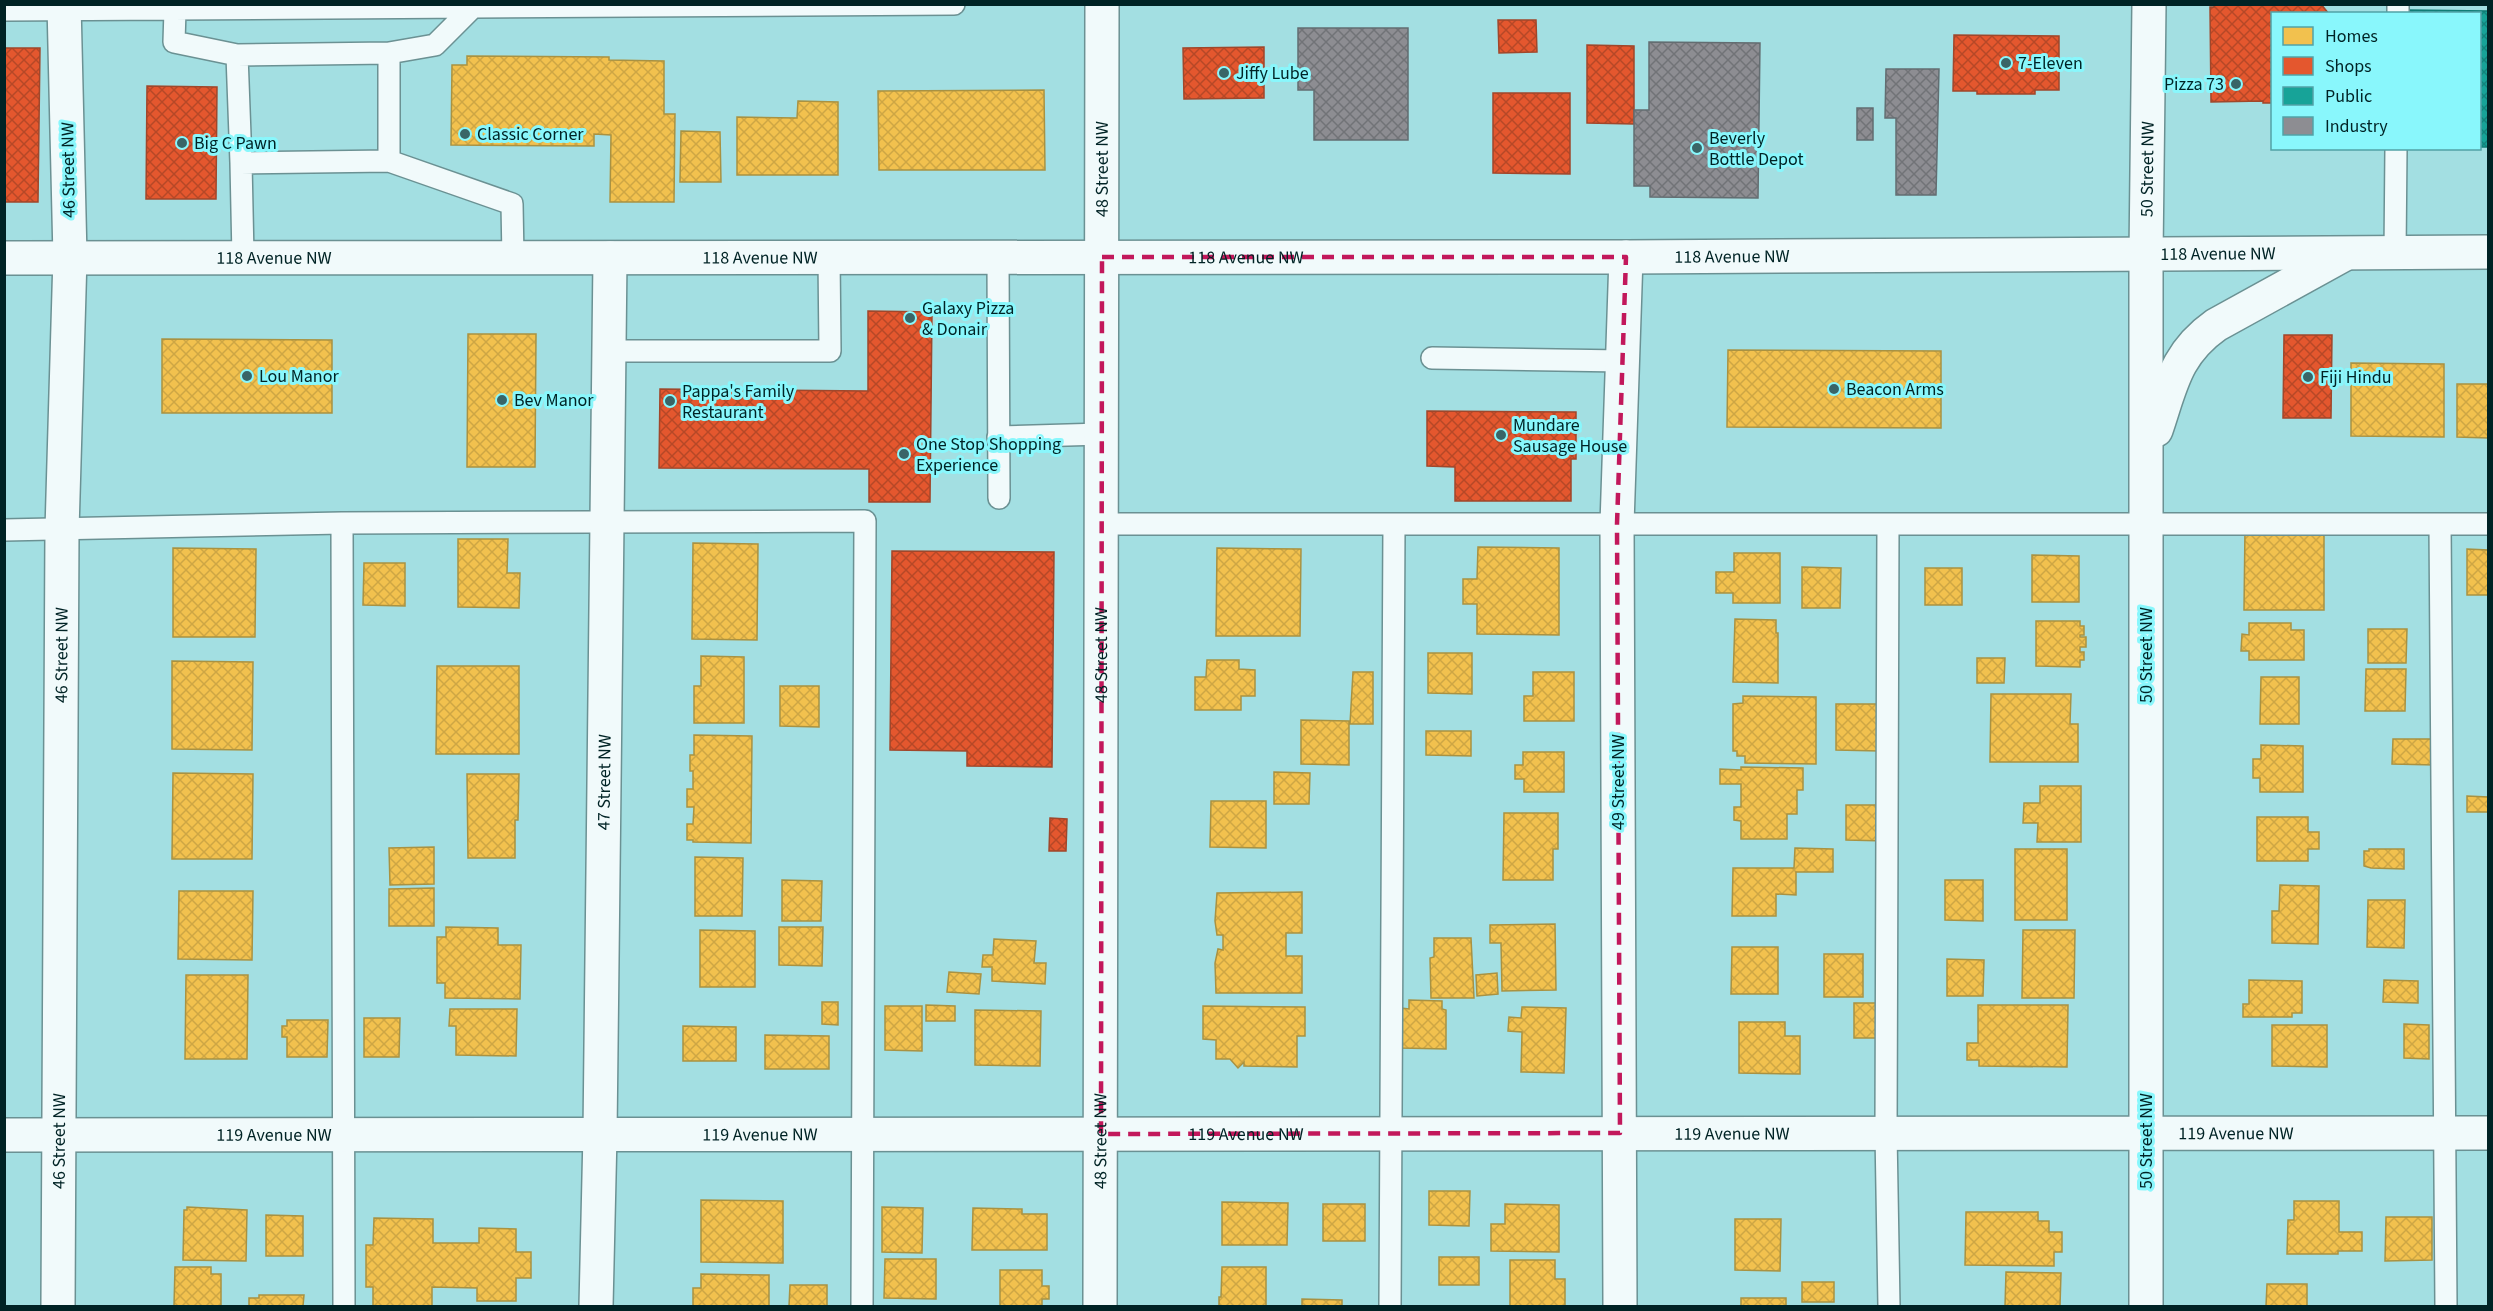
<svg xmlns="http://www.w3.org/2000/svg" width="2493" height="1311" font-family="'Source Sans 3',sans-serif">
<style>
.homes{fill:url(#homes-cross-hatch);stroke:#a99242;stroke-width:1.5}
.shops{fill:url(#shops-cross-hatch);stroke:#a0472b;stroke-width:1.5}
.public{fill:url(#public-cross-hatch);stroke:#107d76;stroke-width:1.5}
.industry{fill:url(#industry-cross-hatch);stroke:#636d71;stroke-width:1.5}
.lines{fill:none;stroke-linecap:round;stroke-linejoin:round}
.service-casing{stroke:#6b9193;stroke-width:24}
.minor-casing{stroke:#6b9193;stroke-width:36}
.secondary-casing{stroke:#6b9193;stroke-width:36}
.service{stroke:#f1fafb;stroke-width:21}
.minor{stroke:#f1fafb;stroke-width:33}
.secondary{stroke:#f1fafb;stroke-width:33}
.marked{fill:none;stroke:#c2185b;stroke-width:4.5;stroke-dasharray:12 8;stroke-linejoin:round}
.poi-dot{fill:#396567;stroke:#89f7fc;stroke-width:2}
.labels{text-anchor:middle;stroke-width:6;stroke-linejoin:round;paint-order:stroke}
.poi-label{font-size:18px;fill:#002325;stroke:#89f7fc;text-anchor:start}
.street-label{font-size:18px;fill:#002325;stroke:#89f7fc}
</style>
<defs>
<pattern id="homes-cross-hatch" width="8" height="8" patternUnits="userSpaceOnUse" patternTransform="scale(1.5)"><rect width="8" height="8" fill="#f2c14e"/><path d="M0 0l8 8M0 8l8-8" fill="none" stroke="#cea644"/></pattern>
<pattern id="shops-cross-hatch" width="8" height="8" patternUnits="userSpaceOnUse" patternTransform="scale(1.5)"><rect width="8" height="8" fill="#e4572e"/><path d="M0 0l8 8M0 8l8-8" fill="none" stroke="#b64827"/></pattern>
<pattern id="public-cross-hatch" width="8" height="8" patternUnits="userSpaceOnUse" patternTransform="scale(1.5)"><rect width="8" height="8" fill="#17a398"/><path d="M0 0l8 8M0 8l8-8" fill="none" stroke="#12847c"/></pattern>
<pattern id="industry-cross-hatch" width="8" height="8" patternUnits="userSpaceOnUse" patternTransform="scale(1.5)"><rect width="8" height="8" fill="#8d8d92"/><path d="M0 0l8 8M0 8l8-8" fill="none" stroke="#717377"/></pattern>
</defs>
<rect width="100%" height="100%" fill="#a3dfe2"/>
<!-- homes -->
<path class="homes" d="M467,56L609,57V60L664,61V114H675L674,202H610L611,135L594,134V146L451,145L452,65H467Z
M1044,90L1045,170H879L878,91Z
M798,101L838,102V175H737V117L797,118Z
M681,131L720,132L721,182H680Z
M468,334H536L535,467H467Z
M162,339L332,340V413H162Z
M1728,350L1941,351V428L1727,427Z
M2351,363L2444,364V437L2351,436Z
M2457,384H2488V438L2457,437Z
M2245,528L2324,529V610H2244Z
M458,539H508L507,573H520L519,608L458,607Z
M693,543L758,544L757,640L692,639Z
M1478,547L1559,548V635L1477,634V604H1463V579H1477Z
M173,548L256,549L255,637H173Z
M1217,548L1301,549L1300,636H1216Z
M2467,549L2488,550V595H2467Z
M1734,553H1780V603H1733V593H1716V572H1734Z
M2032,555L2079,556V602H2032Z
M364,563H405V606L363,605Z
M1802,567L1841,568L1840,608H1802Z
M1925,568H1962V605H1925Z
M1735,619L1776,620V633H1778V683L1733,682Z
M2036,621H2080V626H2084V635H2080V637H2086V647H2080V652H2084V660H2080V667L2036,666Z
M2249,623H2291V630H2304V660H2249V651H2241L2242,634L2249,635Z
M2368,629H2407L2406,663H2368Z
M1428,653H1472V694L1428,693Z
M701,656L744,657V723H694V686H701Z
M1977,658H2005L2004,683H1977Z
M1207,660H1239V669L1255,670V696H1241V710H1195V677H1206Z
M172,661L253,662L252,750L172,749Z
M437,666H519V754H436Z
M2366,669H2406L2405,711H2365Z
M1353,672H1373V724H1350Z
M1533,672H1574V721H1524V696H1533Z
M2261,677H2299V724H2260Z
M780,686H819V727L780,726Z
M1991,694H2071L2070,724H2078V762H1990Z
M1743,696L1816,697V764L1745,763V756H1737V751H1733V704L1743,703Z
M1836,704H1879V751L1836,750Z
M1301,720L1349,721V765L1301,764Z
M1426,731H1471V756L1426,755Z
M694,735L752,736L751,843L693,842V840H687V824H693L694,807H687V789H693V771H690V755H694Z
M2393,739H2435V765L2392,764Z
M2261,745L2303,746V792H2260V778H2253V759H2261Z
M1523,752H1564V792H1524V779H1515V765H1523Z
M1741,767L1803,768V790H1797V814H1787V839H1741V821L1734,820V807H1741V784H1720V769L1741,770Z
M1274,772L1310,773L1309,804H1274Z
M173,773L253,774L252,859H172Z
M467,774H519L518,820H515V858H468Z
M2040,786H2081V842H2037L2038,823H2023L2024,803H2040Z
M2467,796L2488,797V812H2467Z
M1211,801H1266V848L1210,847Z
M1846,805H1886V841L1846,840Z
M1504,813H1558V849H1553V880H1503Z
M2257,817H2308V832H2319V849H2308V861H2257Z
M434,847V884L390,885L389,848Z
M1795,848L1833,849V872H1796V895L1776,894V916H1732L1733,868H1794Z
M2015,849H2067V920H2015Z
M2369,849H2404V869L2371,868L2364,866V851H2369Z
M695,857L743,858L742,916H695Z
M782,880L822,881L821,921H782Z
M1945,880H1983V921L1945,920Z
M2280,885L2319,886L2318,944L2272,943V911H2279Z
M434,888V926H389V889Z
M179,891H253L252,960L178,959Z
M1302,892V933H1286V956H1302V993H1216L1215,963L1218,949L1223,950V935H1217L1215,921L1217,893Z
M2368,900H2405L2404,948L2367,947Z
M1555,924L1556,990L1502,991L1501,943H1490V925Z
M446,927L498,928V945H521L520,999L445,998V983H437V937H446Z
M779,927H823L822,966L779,965Z
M700,930L755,931V987H700Z
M2023,930H2075L2074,998H2022Z
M1434,938H1471L1474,998H1431L1430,958L1434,957Z
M994,939L1036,941L1034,963H1046L1045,984L992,981V967H982L983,955H993Z
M1732,947H1778V994H1731Z
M1824,954H1863V997H1824Z
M1947,959L1984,960L1983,996H1947Z
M949,972L981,974L979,994L947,992Z
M1497,973L1498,994L1477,996L1476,975Z
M186,975H248L247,1059H185Z
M2249,980L2302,981V1013H2292V1017H2243V1004H2249Z
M2384,980L2418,981V1003L2383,1002Z
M1409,1000L1442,1001V1009L1446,1010V1049L1401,1048L1402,1008L1409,1009Z
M822,1002H838V1025L822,1024Z
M1854,1003H1883L1882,1038H1854Z
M926,1005L955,1006V1021H926Z
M1978,1005H2068L2067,1067L1979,1066V1060H1967V1043H1978Z
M885,1006H922V1051L885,1050Z
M1203,1006L1305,1007V1036H1297V1067L1244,1066V1062L1238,1068L1230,1059H1216V1040L1203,1039Z
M1522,1007L1566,1008L1564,1073L1521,1072L1522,1032L1508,1031L1509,1017L1521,1018Z
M450,1009H517L516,1056L456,1055V1026H449Z
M975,1010L1041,1011L1040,1066L975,1065Z
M364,1018H400L399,1057H364Z
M287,1020H328L327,1057H287V1037H282V1026H287Z
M1739,1022H1785V1036H1800V1074L1739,1073Z
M2404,1024L2429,1025V1059L2404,1058Z
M2272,1025H2327V1067L2272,1066Z
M683,1026L736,1027V1061H683Z
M765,1035L829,1036V1069H765Z
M1429,1191H1470L1469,1226L1429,1225Z
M701,1200L783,1201V1263L701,1262Z
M2294,1201H2339V1232H2362V1251H2338V1254H2287L2288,1220H2294Z
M1222,1202L1288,1203L1287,1245H1222Z
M1323,1204H1365V1241H1323Z
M1505,1204L1559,1205V1252L1491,1251V1224H1505Z
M187,1207L247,1210L246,1261L183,1260L184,1210H187Z
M882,1207L923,1208L922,1253L882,1252Z
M973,1208L1022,1209V1214H1047V1250H972Z
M1966,1212H2038V1221H2049V1232H2062V1252H2054V1266L1965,1265Z
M266,1215L303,1216V1256H266Z
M2386,1217H2432V1260L2385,1261Z
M374,1218L433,1219V1243H479V1228L516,1229V1252H531V1278H516V1301H477V1288L432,1287V1306H373V1287H366V1245H373Z
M1735,1219H1781L1780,1271L1735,1270Z
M1439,1257H1479V1285H1439Z
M885,1259H936V1299L884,1298Z
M1510,1260H1555V1279H1565V1306H1510Z
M175,1267H211V1274H221V1306H174Z
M1222,1267H1266V1306H1219V1297H1221Z
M1000,1270H1042V1286H1049V1299H1042V1306H1000Z
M2006,1272L2061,1273L2060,1306H2005Z
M701,1274L769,1275V1306H693V1288H701Z
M1802,1282H1834V1302H1802Z
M2267,1284H2307V1306H2266Z
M790,1285H827V1306H789Z
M259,1295H304L303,1306H249V1298H259Z
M1741,1298H1786V1306H1741Z
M1302,1299L1342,1300V1306H1302Z"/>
<!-- shops -->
<path class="shops" d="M2214,4H2321L2329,14H2272V103H2263V101L2211,102L2210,7H2214Z
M1498,20H1536L1537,52L1499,53Z
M1954,35L2059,36V90H2035V94H1977V91H1953Z
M1587,45L1634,46V124L1587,123Z
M1264,47V98L1184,99L1183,48Z
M4,48H40L38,202H4Z
M147,86L217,87L216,199H146Z
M1493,93H1570V174L1493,173Z
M868,311L932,312L930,502H869V469L659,468L660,389L868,391Z
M2284,335H2332L2331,418H2283Z
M1427,411L1576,412V459H1571V501H1455V467L1427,466Z
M892,551L1054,552L1052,767L967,766V751L890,750Z
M1050,818L1067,819L1066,851H1049Z"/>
<!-- public -->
<path class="public" d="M2408,10L2488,11V147H2480V14H2408Z"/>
<!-- industry -->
<path class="industry" d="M1298,28H1408V140H1314V90H1298Z
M1649,42L1760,43L1758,198L1650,197V186H1634V110H1649Z
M1886,69H1939L1936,195H1896V118H1885Z
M1857,108H1873V140H1857Z"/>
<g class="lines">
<defs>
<path id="service" d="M4,10L954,4
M175,10L174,42L237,55L389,53V161L241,163L237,55
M2398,14V4
M389,53L435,45L472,8
M389,161L512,204L513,258
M241,163L243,257
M2395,253L2396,148
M998,257L999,498
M608,351H830L829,257
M1432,358L1623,361
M998,437L1102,434
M342,523L344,1306
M1101,524H2488
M1888,524L1886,1133L1889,1306
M2440,524L2446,1306
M4,530L342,523L865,521L862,1306
M1390,1306L1394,524"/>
<g id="minor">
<path id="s1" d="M4,1135L2488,1133"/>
<path id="s2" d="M58,1306L62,530L70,257L64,4"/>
<path id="s3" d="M596,1306L600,1134L610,258"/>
<path id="s4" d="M1100,1306L1102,4"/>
<path d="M1620,1306L1617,524L1626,257"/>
</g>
<g id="secondary">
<path id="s5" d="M4,258L1626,257L2488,252"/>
<path d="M2156,430C2171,386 2175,354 2216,325L2343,255"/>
<path id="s6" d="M2146,1306V254L2149,4"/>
</g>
</defs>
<!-- service casing -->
<use href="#service" class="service-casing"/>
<!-- minor casing -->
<use href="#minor" class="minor-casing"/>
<!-- secondary casing -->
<use href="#secondary" class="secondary-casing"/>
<!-- service -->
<use href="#service" class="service"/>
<!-- minor -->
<use href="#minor" class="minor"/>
<!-- secondary -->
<use href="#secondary" class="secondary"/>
</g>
<!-- marked area -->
<path class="marked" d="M1102,257H1626L1617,524L1620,1133L1101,1134Z"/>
<!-- markers -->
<g class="poi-dot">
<circle cx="2006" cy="63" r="6"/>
<circle cx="1224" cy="73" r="6"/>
<circle cx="2236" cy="84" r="6"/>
<circle cx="465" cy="134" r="6"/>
<circle cx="182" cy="143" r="6"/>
<circle cx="1697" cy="148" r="6"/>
<circle cx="910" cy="318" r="6"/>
<circle cx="247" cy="376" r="6"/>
<circle cx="2308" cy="377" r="6"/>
<circle cx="1834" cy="389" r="6"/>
<circle cx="502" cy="400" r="6"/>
<circle cx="670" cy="401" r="6"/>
<circle cx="1501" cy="435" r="6"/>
<circle cx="904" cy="454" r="6"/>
</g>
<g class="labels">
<!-- poi labels -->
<g class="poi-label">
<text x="2018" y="69">7-Eleven</text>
<text x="1236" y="79">Jiffy Lube</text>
<text x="2224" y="90" text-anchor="end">Pizza 73</text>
<text x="477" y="140">Classic Corner</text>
<text x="1709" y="144">Beverly<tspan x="1709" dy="21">Bottle Depot</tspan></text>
<text x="194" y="149">Big C Pawn</text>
<text x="922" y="314">Galaxy Pizza<tspan x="922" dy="21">&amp; Donair</tspan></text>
<text x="259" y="382">Lou Manor</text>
<text x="2320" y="383">Fiji Hindu</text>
<text x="1846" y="395">Beacon Arms</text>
<text x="682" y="397">Pappa's Family<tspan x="682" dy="21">Restaurant</tspan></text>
<text x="514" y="406">Bev Manor</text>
<text x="1513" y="431">Mundare<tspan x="1513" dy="21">Sausage House</tspan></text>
<text x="916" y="450">One Stop Shopping<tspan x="916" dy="21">Experience</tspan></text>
</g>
<!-- street labels -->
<g class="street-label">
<text dy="6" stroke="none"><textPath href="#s6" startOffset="1137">50 Street NW</textPath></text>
<text transform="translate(68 170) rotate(-91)" y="6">46 Street NW</text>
<text dy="6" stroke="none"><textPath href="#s4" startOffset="1137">48 Street NW</textPath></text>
<text dy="6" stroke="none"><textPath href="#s5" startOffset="2214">118 Avenue NW</textPath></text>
<text dy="6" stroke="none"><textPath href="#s5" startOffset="1728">118 Avenue NW</textPath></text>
<text dy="6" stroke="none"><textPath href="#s5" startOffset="270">118 Avenue NW</textPath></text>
<text dy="6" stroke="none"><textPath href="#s5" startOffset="1242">118 Avenue NW</textPath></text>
<text dy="6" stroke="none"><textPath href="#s5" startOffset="756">118 Avenue NW</textPath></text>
<text dy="6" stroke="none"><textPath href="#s2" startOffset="651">46 Street NW</textPath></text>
<text dy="6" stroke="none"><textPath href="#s4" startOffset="651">48 Street NW</textPath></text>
<text transform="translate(2146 655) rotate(-90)" y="6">50 Street NW</text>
<text dy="6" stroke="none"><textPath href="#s3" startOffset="524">47 Street NW</textPath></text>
<text transform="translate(1618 782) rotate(-90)" y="6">49 Street NW</text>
<text dy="6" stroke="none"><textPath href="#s1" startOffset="1728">119 Avenue NW</textPath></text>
<text dy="6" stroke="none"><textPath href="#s1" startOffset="2232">119 Avenue NW</textPath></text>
<text dy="6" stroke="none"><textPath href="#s1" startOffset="756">119 Avenue NW</textPath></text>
<text dy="6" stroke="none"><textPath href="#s1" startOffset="1242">119 Avenue NW</textPath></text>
<text dy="6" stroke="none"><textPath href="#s1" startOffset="270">119 Avenue NW</textPath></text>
<text dy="6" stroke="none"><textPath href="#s2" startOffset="165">46 Street NW</textPath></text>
<text dy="6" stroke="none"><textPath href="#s4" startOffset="165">48 Street NW</textPath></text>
<text transform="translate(2146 1141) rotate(-90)" y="6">50 Street NW</text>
</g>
</g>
<!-- border -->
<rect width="2493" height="1311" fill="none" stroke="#002325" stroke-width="12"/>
<!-- legend -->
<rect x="2271" y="12" width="210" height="138" fill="#89f7fc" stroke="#52a2a6" stroke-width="1.5"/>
<rect x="2283" y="27" width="30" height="18" fill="#f2c14e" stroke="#52a2a6" stroke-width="1.5"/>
<text x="2325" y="42" font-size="18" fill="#002325">Homes</text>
<rect x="2283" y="57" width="30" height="18" fill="#e4572e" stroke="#52a2a6" stroke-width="1.5"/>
<text x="2325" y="72" font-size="18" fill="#002325">Shops</text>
<rect x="2283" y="87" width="30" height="18" fill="#17a398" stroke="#52a2a6" stroke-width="1.5"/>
<text x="2325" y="102" font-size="18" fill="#002325">Public</text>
<rect x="2283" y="117" width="30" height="18" fill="#8d8d92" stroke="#52a2a6" stroke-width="1.5"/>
<text x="2325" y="132" font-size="18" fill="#002325">Industry</text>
</svg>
